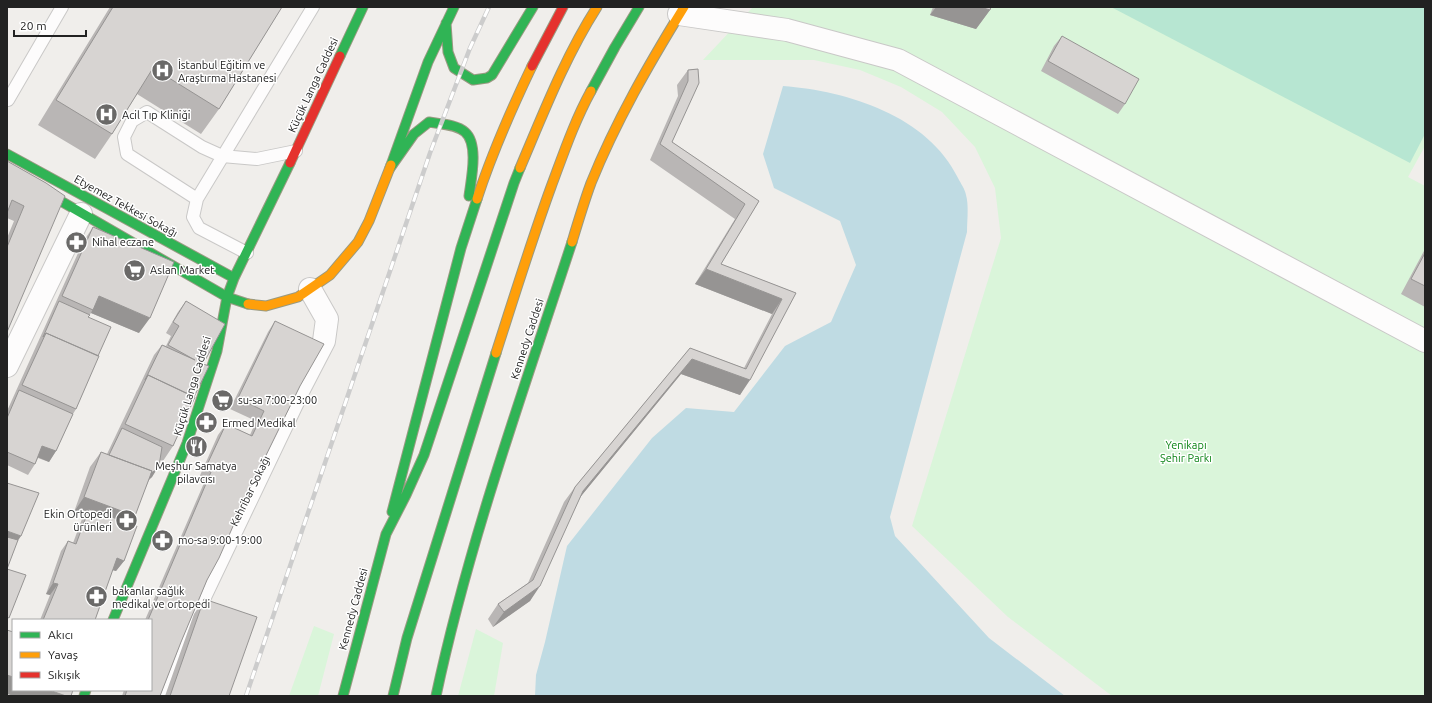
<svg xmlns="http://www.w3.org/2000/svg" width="1432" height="703" font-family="Ubuntu,sans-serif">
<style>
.park{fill:#daf5da}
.pitch{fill:#b7e6d2}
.water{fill:#bfdbe3}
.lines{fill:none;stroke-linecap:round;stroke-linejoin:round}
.lane-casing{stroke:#c9c8c7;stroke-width:14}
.street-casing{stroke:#c9c8c7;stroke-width:24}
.fast-casing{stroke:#999a82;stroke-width:11}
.slow-casing{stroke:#999a82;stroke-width:11}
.jam-casing{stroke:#999a82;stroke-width:11}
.lane{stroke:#fdfcfc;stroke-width:12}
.street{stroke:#fdfcfc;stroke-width:22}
.fast{stroke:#30b455;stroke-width:9}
.slow{stroke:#ff9f0a;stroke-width:9}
.jam{stroke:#e5322d;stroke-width:9}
.rail-casing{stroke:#ccc;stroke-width:4.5}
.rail{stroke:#fff;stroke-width:3;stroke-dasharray:9;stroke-linecap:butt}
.wall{fill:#b9b6b5}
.shaded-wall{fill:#969493}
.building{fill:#d7d4d2;stroke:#969493}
.labels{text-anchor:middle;stroke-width:3;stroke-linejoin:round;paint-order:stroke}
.poi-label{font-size:11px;fill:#222;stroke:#fff;text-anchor:start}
.street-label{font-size:11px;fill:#222;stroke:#fff}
.park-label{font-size:11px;fill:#0c8416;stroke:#fff}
</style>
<rect width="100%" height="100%" fill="#f0eeeb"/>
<!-- park -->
<path class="park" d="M753,7H1425V146L1408,177L1425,186V696H1112L1008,617L912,526L1001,238L995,188L975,147L942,112L901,87L860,70L814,60H703Z
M314,626L334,634L318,696H289Z
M476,629L503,643L494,696H458Z"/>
<!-- pitch -->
<path class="pitch" d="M1111,7H1425V134L1410,163Z"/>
<!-- water -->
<path class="water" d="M783,86C848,91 928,116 958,178C961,184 965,189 966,195C969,205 967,221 967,232L890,517L895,536L989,638L1065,696H535L536,675L545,642L567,546L652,438L686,408L734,412L785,346L831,322L856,265L840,221L774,188L763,154Z"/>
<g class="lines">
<defs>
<path id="lane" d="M8,100L62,7
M197,199L313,7
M247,253L199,228L193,217L197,199L127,154L124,137L132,121L147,112L202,147L222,156L257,159L296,151"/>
<path id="street" d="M679,14L787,30L898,60L1425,341
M7,366L81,214
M161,696L192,613L297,393L324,341L327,319L310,289"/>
<path id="fast" d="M446,23L448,52L454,68L473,80L487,78L492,75L533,7
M340,56L363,7
M591,91L615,47L639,7
M7,154L234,278
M391,165L428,62L454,7
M390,168L414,134L429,122C440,124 456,124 465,132C479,144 471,180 469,196
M7,170L227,297L248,304
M392,512L461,248L477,199
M113,620L187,443L217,351L227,297L234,278L290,163
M84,696L86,690
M343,696L386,534L406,495L424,455L514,183L520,168
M393,696L407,638L496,353
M436,696C469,541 523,392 572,242"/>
<path id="slow" d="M520,168C543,114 565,57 597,7
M477,199C492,153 511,110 532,66
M572,242C578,222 584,202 591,183C616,121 649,64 684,7
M248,304L266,306L298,297L330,275L358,242L369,221L391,165
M496,353C514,297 531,242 551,187C563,155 574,122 591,91"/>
<path id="jam" d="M532,66L563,7
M290,163L340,56"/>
</defs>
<!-- lane casing -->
<use href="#lane" class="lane-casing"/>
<!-- street casing -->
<use href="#street" class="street-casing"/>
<!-- fast casing -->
<use href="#fast" class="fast-casing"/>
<!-- slow casing -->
<use href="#slow" class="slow-casing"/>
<!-- jam casing -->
<use href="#jam" class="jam-casing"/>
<!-- lane -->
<use href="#lane" class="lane"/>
<!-- street -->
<use href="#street" class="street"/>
<!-- fast -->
<use href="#fast" class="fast"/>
<!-- slow -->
<use href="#slow" class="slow"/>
<!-- jam -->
<use href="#jam" class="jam"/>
<defs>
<path id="rail" d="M246,696L430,153L470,48L489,7"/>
</defs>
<!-- rail casing -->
<use href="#rail" class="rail-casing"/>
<!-- rail -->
<use href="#rail" class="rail"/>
</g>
<!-- wall -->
<path class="wall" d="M110,7H282L219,109L201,134L137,94L112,134L95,159L38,125Z
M933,7H991L990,10L976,29L930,15Z
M1062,36L1125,104L1118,114L1041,71L1054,46Z
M698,69L672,142L759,201L721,264L796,293L740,395L681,374L581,496L530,601L493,627L488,619L498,604L528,583L564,502L575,487L690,348L744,368L772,314L695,284L735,219L650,160L678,96L677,85L688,70Z
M7,161L46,183L7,332V238L14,221L7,218Z
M93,227L139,333L91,313L88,317L98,356L76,409L73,414L56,451L49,462L38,458L35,464L28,475L7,465V411L83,242Z
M1425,249V307L1401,294Z
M186,301L203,364L194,397L173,446L163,461L160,460L152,477L149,480L130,523L124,561L116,571L112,570L95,620H40L50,595L46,594L61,551L68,541L73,543L82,519L84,516L74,512L90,467L101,452L107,454L154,355L162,345L166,346L171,336L166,333L178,312Z
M275,321L300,386L249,490L207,580L181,642L160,696H122L124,690H151V620H145L204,483L198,480L218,435L226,424L250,435L256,421L230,409L268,332Z
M204,599L229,696H165L194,614Z"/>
<!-- shaded-wall -->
<path class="shaded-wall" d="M936,7H980L990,10L976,29L930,15Z
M706,269L782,299L772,314L695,284Z
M99,296L150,318L139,333L91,313Z
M692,359L750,380L740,395L681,374L573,506L583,491Z
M42,446L56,451L49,462L35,456Z
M159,466L152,477L141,486L100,470Z
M84,497L135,516L124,531L89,509L84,516L74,512Z
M7,531L21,536L11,551L7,550Z
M117,558L124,561L116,571L109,569Z
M53,583L58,584L50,595L46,594Z
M540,586L530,601L493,627L504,612Z
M7,675L13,677V690H49L66,696H14L7,694Z"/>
<!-- building -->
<path class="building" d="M113,7H282L219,109L153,68L112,134L56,100Z
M980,7H991L990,10Z
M1062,36L1139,79L1125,104L1048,61Z
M698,69L699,83L672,142L759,201L721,264L796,293L750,380L692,359L583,491L540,586L504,612L498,604L533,580L575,487L690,348L746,369L782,299L706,269L745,204L660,144L688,81V70Z
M7,161L46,183L65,196L7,332V247L24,206L12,200L7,213Z
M93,227L174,262L150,318L99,296L93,310L62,296Z
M1425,253V286L1411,279Z
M59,301L90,315L88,317L111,327L98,356L46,333L43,337Z
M186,301L225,324L203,364L209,366L194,397L148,375L145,380L162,345L195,360L168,345L179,326L173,322Z
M275,321L324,344L300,386L249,490L219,558L207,580L181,642L160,696H125L127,690H151V620H148L211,472L205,469L226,424L252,436L264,411L238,398Z
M46,333L99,356L76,409L22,385Z
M148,375L195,397L173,446L125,424Z
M19,390L73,414L56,451L42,446L35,464L7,452V418Z
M122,428L162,447L159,466L151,474L152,471L109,455Z
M101,452L152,471L135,516L84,497Z
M7,483L39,493L21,536L7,531Z
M89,509L137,526L124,561L117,558L95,620H43L58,584L53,583L68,541L76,544Z
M7,537L18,540L7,569Z
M7,569L26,575L9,618L7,617Z
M204,599L257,617L229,696H170Z
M7,630L13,632V677L7,675Z
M49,690H73L71,696H66Z"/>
<!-- icons -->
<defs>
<symbol id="hospital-disc" viewBox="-11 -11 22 22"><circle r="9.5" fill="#6a6968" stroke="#fff"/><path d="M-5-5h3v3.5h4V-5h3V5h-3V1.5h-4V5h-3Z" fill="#fff"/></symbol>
<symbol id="pharmacy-disc" viewBox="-11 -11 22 22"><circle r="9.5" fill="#6a6968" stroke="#fff"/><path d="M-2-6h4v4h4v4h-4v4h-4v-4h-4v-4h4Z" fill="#fff"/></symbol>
<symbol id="supermarket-disc" viewBox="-11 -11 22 22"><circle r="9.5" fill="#6a6968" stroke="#fff"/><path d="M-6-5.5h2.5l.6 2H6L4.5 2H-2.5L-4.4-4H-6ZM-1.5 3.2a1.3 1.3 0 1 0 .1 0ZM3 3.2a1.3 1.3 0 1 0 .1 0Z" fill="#fff"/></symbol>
<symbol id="restaurant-disc" viewBox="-11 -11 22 22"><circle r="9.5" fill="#6a6968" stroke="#fff"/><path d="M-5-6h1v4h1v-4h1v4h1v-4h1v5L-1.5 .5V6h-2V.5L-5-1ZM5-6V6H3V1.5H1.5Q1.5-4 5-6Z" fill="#fff"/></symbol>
</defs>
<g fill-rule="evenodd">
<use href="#hospital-disc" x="150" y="58" width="25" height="25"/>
<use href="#hospital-disc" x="94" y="102" width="25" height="25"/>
<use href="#pharmacy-disc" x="64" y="230" width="25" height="25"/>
<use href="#supermarket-disc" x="122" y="258" width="25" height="25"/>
<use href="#supermarket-disc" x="210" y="388" width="25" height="25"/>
<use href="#pharmacy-disc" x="194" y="410" width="25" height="25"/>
<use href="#restaurant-disc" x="184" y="434" width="25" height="25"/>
<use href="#pharmacy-disc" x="114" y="508" width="25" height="25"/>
<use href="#pharmacy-disc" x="150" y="528" width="25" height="25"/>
<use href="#pharmacy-disc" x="84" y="584" width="25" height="25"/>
</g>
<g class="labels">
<!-- poi labels -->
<g class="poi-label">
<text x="178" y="69">İstanbul Eğitim ve<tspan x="178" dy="13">Araştırma Hastanesi</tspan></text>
<text x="122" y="119">Acil Tıp Kliniği</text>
<text x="92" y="246">Nihal eczane</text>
<text x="150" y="274">Aslan Market</text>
<text x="238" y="404">su-sa 7:00-23:00</text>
<text x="222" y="427">Ermed Medikal</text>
<text x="196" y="470" text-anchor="middle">Meşhur Samatya<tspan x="196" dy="13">pilavcısı</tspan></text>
<text x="112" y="518" text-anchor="end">Ekin Ortopedi<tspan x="112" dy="13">ürünleri</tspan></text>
<text x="178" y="544">mo-sa 9:00-19:00</text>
<text x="112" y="595">bakanlar sağlık<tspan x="112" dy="13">medikal ve ortopedi</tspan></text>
</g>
<!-- street labels -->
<g class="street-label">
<text transform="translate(313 85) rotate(-65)" y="4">Küçük Langa Caddesi</text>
<text transform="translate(126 206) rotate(29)" y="4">Etyemez Tekkesi Sokağı</text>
<text transform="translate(527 339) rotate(-72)" y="4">Kennedy Caddesi</text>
<text transform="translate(192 386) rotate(-73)" y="4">Küçük Langa Caddesi</text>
<text transform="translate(250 491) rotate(-64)" y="4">Kehribar Sokağı</text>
<text transform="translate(353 609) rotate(-75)" y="4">Kennedy Caddesi</text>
</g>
<!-- park labels -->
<g class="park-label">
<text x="1186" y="449">Yenikapı<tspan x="1186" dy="13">Şehir Parkı</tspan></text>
</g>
</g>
<!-- border -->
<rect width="1432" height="703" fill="none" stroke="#222222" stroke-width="16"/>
<!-- legend -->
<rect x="12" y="619" width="140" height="72" fill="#ffffff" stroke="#a7a7a7"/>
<rect x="20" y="632" width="20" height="6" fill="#30b455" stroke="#a7a7a7"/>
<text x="48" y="639" font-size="12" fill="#222222">Akıcı</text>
<rect x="20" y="652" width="20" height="6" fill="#ff9f0a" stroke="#a7a7a7"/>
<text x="48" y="659" font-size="12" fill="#222222">Yavaş</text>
<rect x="20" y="672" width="20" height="6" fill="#e5322d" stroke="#a7a7a7"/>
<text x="48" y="679" font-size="12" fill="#222222">Sıkışık</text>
<!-- scale -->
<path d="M14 30v6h72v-6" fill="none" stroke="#222222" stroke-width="2"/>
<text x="20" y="30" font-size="12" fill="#222222" stroke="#ffffff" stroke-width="3" paint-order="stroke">20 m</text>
</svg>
